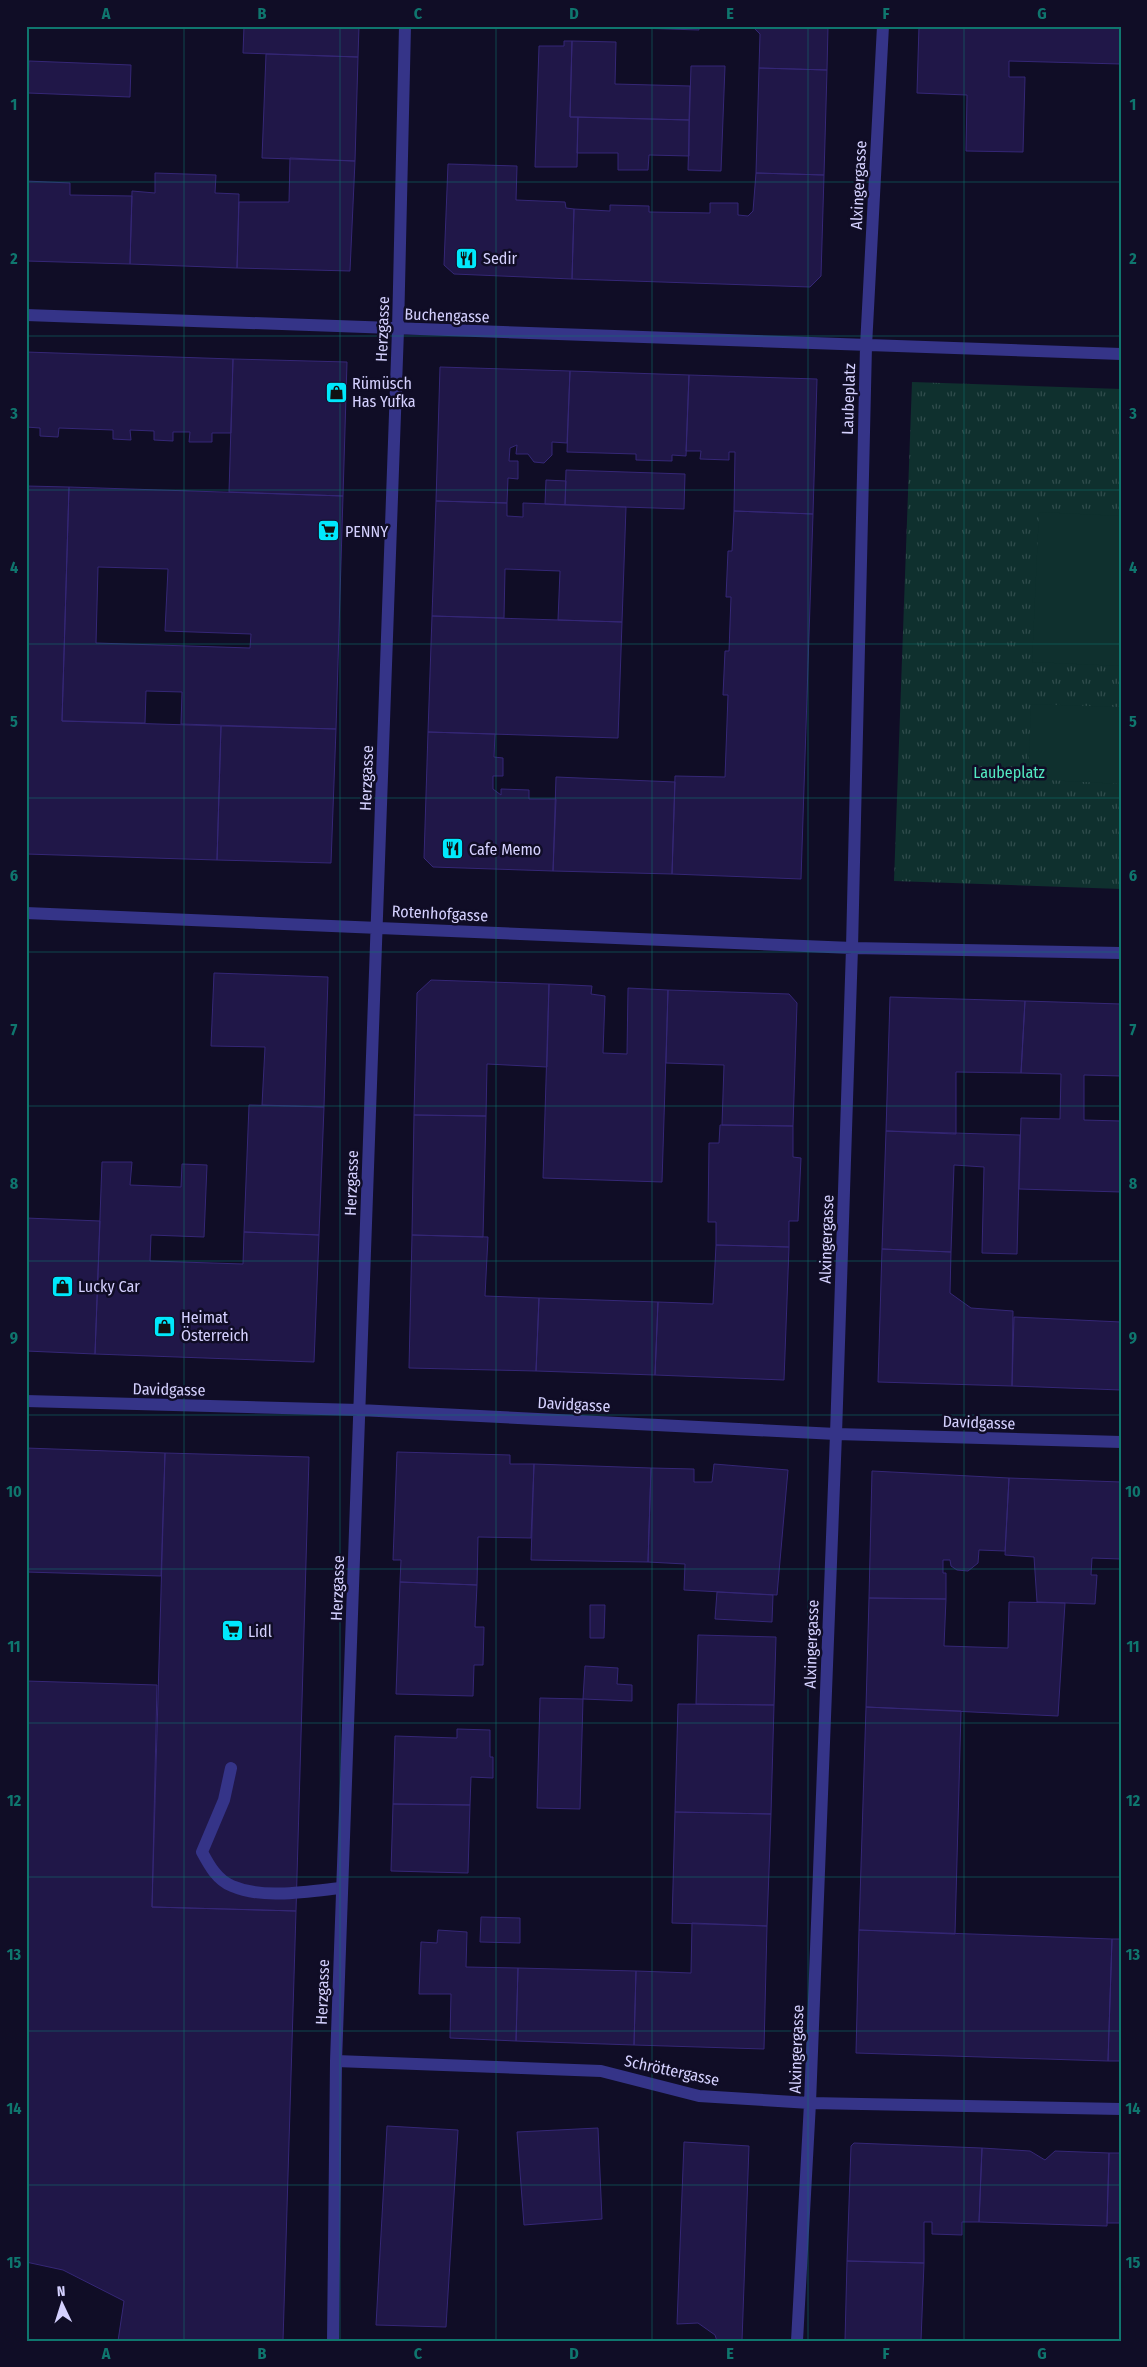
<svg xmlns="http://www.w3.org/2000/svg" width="1147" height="2367" font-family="'Fira Sans Condensed',sans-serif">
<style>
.park{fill:url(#park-tufts)}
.garden{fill:#0f302e}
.building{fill:#201748;stroke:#352776;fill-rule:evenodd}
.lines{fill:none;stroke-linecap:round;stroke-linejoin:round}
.lane{stroke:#353488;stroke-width:12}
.street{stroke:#353488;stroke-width:12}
.grid{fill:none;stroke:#0f766e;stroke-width:1;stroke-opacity:0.55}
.labels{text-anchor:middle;stroke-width:5;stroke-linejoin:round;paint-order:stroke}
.street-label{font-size:16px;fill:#d5d1ff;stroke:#100d26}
.poi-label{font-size:16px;fill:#d5d1ff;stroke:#100d26;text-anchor:start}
.park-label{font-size:16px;fill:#53e9c1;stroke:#100d26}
.neatline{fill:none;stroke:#0f766e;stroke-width:2}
.grid-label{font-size:16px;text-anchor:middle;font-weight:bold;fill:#0f766e}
</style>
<defs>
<pattern id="park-tufts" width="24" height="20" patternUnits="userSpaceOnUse" patternTransform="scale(1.25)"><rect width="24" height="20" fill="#0f302e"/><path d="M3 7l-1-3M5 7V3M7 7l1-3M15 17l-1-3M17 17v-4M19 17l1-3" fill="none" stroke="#314d4d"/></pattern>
</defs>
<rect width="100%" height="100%" fill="#100d26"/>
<!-- park -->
<path class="park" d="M912,382L1121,389V889L894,881Z"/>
<!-- garden -->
<path class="garden" d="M1039,512L1121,516V666L1032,662Z
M1031,704L1121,707V784L1028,779Z"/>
<!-- building -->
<path class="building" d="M244,26H359L358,57L243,53Z
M576,26H699V30Z
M730,26H828L827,70L759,68L760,34L753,27Z
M919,26H1121V64L1009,61V77H1025L1023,152L966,151L967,95L917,93Z
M564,41H572L570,117H578L577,167H535L539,46H564Z
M572,41L616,42L615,84L690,86L689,120L570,117Z
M266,54L358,57L355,161L262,158Z
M29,61L131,65L130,97L28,93Z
M691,66H725L721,171L688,170Z
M759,68L827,70L824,175L756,173Z
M578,117L689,120V156L649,155L648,170H618V153H577Z
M290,158L355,161L350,271L237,268L239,202H289Z
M448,164L517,166L516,200L565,202L566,208L574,209L572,279L454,274L444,265Z
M155,173L216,175L215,193L239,194L237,268L130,264L132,191L155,193Z
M756,173L824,175L821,276L810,287L572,279L574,209L610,211V205L649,206V212L710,213V203H738V215L748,216L753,211Z
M26,181L70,183V195L132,196L130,264L26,261Z
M26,352L233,359L231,433H212V442H189L190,432H173V441L154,440V431L130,430L131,440L113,439V430L59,428L58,437L40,436V428L26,427Z
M233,359L347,362L343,496L229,492Z
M440,367L570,371L567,443L552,442V455L544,463L534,462L528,454H516L517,445L510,448L509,461H518V479L508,478L507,503L436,501Z
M570,371L689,375L686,456L672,455V461L636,460V454L567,452Z
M689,375L817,379L813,514L734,511L735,452H729V460L700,459L701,451H686Z
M566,470L685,474L684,509L565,505Z
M546,480L566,481L565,505L545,504Z
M26,486L69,487L62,721L221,726L217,860L26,854Z
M69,487L343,496L336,729L181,724L182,692L146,691L145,723L62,721ZM98,567L168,569L165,631L251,634L250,648L96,643Z
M436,501L507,503V516L523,517V503L626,507L622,622L558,620L560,571L505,569L504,618L432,616Z
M734,511L813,514L801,879L672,874L675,776L725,777L728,695H723L725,651H729L731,597H726L728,551H732Z
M432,616L622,622L618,738L428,732Z
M221,726L336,729L331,863L217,860Z
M428,732L495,734L494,757L503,758V776H493V789L501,795V789L529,790V799H556L553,871L433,867L424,858Z
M556,777L675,782L672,874L553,871Z
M214,973L328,977L324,1107L262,1105L265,1047L211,1046Z
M431,980L549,984L547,1067L487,1064L486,1116L414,1115L417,993Z
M549,984L592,986L591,994L605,996L603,1053L627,1054L628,988L668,990L662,1182L543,1178Z
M668,990L789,994L797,1003L793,1126L722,1125L724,1065L666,1063Z
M890,997L1025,1001L1021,1073L956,1072V1134L886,1131Z
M1025,1001L1121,1004V1076L1084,1075V1120L1121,1121V1192L1019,1189L1021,1118L1060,1119L1061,1074L1021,1073Z
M249,1105L324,1107L319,1235L244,1232Z
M414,1115L486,1116L483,1237L412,1235Z
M720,1125L793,1126V1157L801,1158L798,1221H789V1247L716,1245V1222H708L709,1143H719Z
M886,1131L1020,1135L1017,1254L982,1253L984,1167L954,1165L951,1252L882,1249Z
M102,1162H132L130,1185L181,1187L182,1164L207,1165L204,1237L151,1235L150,1261L243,1264L244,1232L319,1235L314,1362L95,1354Z
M26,1218L100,1221L95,1354L26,1351Z
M412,1235L488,1237L485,1296L539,1298L536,1371L409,1368Z
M716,1245L789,1247L784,1380L655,1375L658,1302L713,1304Z
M882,1249L951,1252L950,1293L971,1308L1013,1311L1012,1386L878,1382Z
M539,1298L658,1302L655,1375L536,1371Z
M1014,1317L1121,1322V1390L1012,1386Z
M26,1448L165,1453L161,1576L26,1572Z
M397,1452L510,1455V1464H534L531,1538L478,1537L477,1585L400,1582L401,1560H393Z
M165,1453L309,1457L296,1911L152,1907Z
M534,1464L651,1468L648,1562L531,1560Z
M714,1464L788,1470L777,1595L684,1590L685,1564L648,1562L651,1468L694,1469V1482H712Z
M872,1471L1009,1478L1005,1551L979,1550L978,1563L968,1571L957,1570L951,1566L950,1560H943V1573H946V1599L869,1598Z
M1009,1478L1121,1482V1559L1092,1558L1091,1575H1097L1095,1604L1037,1602L1034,1557L1005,1555Z
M400,1582L477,1585L475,1627H484L483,1665H474L473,1696L396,1694Z
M717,1592L773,1595L772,1622L715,1619Z
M869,1598L946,1599L944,1646L1008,1648L1009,1602L1065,1603L1058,1716L866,1707Z
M590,1605H605L604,1638H590Z
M698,1635L776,1637L774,1705L696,1704Z
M585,1666L618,1668L617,1684L632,1685V1701L583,1699Z
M26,1681L157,1685L152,1907L296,1911L283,2341H118L124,2301L63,2270L26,2262Z
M540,1698L583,1699L580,1809L537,1808Z
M678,1704L774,1705L771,1814L675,1812Z
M866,1707L961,1711L955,1934L859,1930Z
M457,1729L490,1730V1757H493V1778L471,1777L470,1805L393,1804L395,1736L457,1738Z
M393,1804L470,1805L468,1873L391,1871Z
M675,1812L771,1814L767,1926L672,1923Z
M481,1917L520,1918V1943L480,1942Z
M692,1923L767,1926L764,2049L634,2045L636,1971L691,1973Z
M438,1930L467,1932L466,1967L518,1968L516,2041L450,2038L451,1994H419L421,1942L437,1943Z
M859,1930L1112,1939L1108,2061L856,2053Z
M1112,1939H1121V2061H1108Z
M518,1968L636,1971L634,2045L516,2041Z
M387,2126L458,2130L446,2327L376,2325Z
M598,2128L602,2219L524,2225L517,2132Z
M684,2142L749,2146L742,2341H717L715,2335L698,2323L677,2324Z
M854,2143L982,2148L979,2222H962V2235L932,2234V2222H924V2263L847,2261L851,2146Z
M982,2148L1030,2151L1045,2160L1055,2151L1109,2153L1107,2226L979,2222Z
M1109,2153H1121V2223H1107Z
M847,2261L924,2263L921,2341H845Z"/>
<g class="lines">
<!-- lane -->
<path class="lane" d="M231,1768L224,1800L202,1852C209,1865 217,1880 232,1886C265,1900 307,1891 342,1888"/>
<!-- street -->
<path class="street" d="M26,315L1121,354
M26,913L852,948L1121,953
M26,1401L359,1410L836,1434L1121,1442
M336,2061L601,2071L699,2096L810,2103L1121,2109
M333,2341L336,2061L398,330L405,26
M797,2341L810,2103L836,1434L852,948L866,346L883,26"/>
</g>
<!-- grid -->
<path class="grid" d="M184,26V2341M340,26V2341M496,26V2341M652,26V2341M808,26V2341M964,26V2341M26,182H1121M26,336H1121M26,490H1121M26,644H1121M26,798H1121M26,952H1121M26,1106H1121M26,1261H1121M26,1415H1121M26,1569H1121M26,1723H1121M26,1877H1121M26,2031H1121M26,2185H1121"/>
<!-- icons -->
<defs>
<symbol id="restaurant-square" viewBox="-11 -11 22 22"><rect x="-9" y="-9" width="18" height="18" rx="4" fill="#00e8fc" stroke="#100d26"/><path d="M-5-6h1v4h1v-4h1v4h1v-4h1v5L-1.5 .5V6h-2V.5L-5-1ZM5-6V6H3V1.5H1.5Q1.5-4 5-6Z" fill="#111"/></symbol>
<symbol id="shop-square" viewBox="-11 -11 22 22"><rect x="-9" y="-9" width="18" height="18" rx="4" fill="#00e8fc" stroke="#100d26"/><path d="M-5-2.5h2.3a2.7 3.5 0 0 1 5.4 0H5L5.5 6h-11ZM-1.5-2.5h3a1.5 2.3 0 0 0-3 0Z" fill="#111"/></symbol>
<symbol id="supermarket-square" viewBox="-11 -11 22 22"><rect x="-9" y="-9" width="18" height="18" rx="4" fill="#00e8fc" stroke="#100d26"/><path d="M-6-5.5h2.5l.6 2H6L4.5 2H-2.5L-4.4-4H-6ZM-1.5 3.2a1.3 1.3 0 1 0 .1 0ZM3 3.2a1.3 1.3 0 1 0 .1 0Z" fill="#111"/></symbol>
</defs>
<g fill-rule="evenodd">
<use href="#restaurant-square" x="454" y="246" width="25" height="25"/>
<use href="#shop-square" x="324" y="380" width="25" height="25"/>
<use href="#supermarket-square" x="316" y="518" width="25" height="25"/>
<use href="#restaurant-square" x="440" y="836" width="25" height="25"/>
<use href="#shop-square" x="50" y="1274" width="25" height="25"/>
<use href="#shop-square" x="152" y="1314" width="25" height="25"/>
<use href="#supermarket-square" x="220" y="1618" width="25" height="25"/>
</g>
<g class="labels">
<!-- street labels -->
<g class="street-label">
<text transform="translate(858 185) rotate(-87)" y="6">Alxingergasse</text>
<text transform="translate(447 315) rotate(2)" y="6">Buchengasse</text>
<text transform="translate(382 329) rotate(-88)" y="6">Herzgasse</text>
<text transform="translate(848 399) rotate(-88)" y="6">Laubeplatz</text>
<text transform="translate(366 778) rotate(-88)" y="6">Herzgasse</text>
<text transform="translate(440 913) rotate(3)" y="6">Rotenhofgasse</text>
<text transform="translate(351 1183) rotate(-88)" y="6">Herzgasse</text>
<text transform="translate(826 1239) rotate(-88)" y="6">Alxingergasse</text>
<text transform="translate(169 1389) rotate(1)" y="6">Davidgasse</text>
<text transform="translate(574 1404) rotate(3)" y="6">Davidgasse</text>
<text transform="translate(979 1422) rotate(2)" y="6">Davidgasse</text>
<text transform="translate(337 1588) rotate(-88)" y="6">Herzgasse</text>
<text transform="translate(811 1644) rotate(-88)" y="6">Alxingergasse</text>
<text transform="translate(322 1992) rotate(-88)" y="6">Herzgasse</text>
<text transform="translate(796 2049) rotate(-88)" y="6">Alxingergasse</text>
<text transform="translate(672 2070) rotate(12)" y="6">Schröttergasse</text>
</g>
<!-- poi labels -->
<g class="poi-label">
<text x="483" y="264">Sedir</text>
<text x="352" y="389">Rümüsch<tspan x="352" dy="18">Has Yufka</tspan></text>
<text x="345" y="537">PENNY</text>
<text x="469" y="855">Cafe Memo</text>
<text x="78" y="1292">Lucky Car</text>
<text x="181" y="1323">Heimat<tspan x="181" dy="18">Österreich</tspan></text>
<text x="248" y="1637">Lidl</text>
</g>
<!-- park labels -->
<g class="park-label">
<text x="1009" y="778">Laubeplatz</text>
</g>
</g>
<!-- border -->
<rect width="1147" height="2367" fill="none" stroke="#100d26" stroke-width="55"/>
<!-- north arrow -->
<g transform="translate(62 2304) rotate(356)" stroke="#100d26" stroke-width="4" paint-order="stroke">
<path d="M0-4L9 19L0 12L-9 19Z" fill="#d5d1ff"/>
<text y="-8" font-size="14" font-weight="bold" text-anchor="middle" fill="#d5d1ff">N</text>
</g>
<rect x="28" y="28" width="1092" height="2312" class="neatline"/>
<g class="grid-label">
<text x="106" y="19">A</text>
<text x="262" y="19">B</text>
<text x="418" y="19">C</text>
<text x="574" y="19">D</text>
<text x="730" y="19">E</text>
<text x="886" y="19">F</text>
<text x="1042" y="19">G</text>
<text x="14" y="110">1</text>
<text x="1133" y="110">1</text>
<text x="14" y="264">2</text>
<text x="1133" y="264">2</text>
<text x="14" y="419">3</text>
<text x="1133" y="419">3</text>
<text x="14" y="573">4</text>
<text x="1133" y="573">4</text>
<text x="14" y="727">5</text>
<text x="1133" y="727">5</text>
<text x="14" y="881">6</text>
<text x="1133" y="881">6</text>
<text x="14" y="1035">7</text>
<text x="1133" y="1035">7</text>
<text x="14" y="1189">8</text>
<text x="1133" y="1189">8</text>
<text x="14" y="1343">9</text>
<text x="1133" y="1343">9</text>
<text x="14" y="1497">10</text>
<text x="1133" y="1497">10</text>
<text x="14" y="1652">11</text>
<text x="1133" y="1652">11</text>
<text x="14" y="1806">12</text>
<text x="1133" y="1806">12</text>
<text x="14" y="1960">13</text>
<text x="1133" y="1960">13</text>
<text x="14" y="2114">14</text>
<text x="1133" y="2114">14</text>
<text x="14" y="2268">15</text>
<text x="1133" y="2268">15</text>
<text x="106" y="2359">A</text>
<text x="262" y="2359">B</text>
<text x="418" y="2359">C</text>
<text x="574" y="2359">D</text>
<text x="730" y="2359">E</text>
<text x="886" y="2359">F</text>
<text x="1042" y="2359">G</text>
</g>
</svg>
